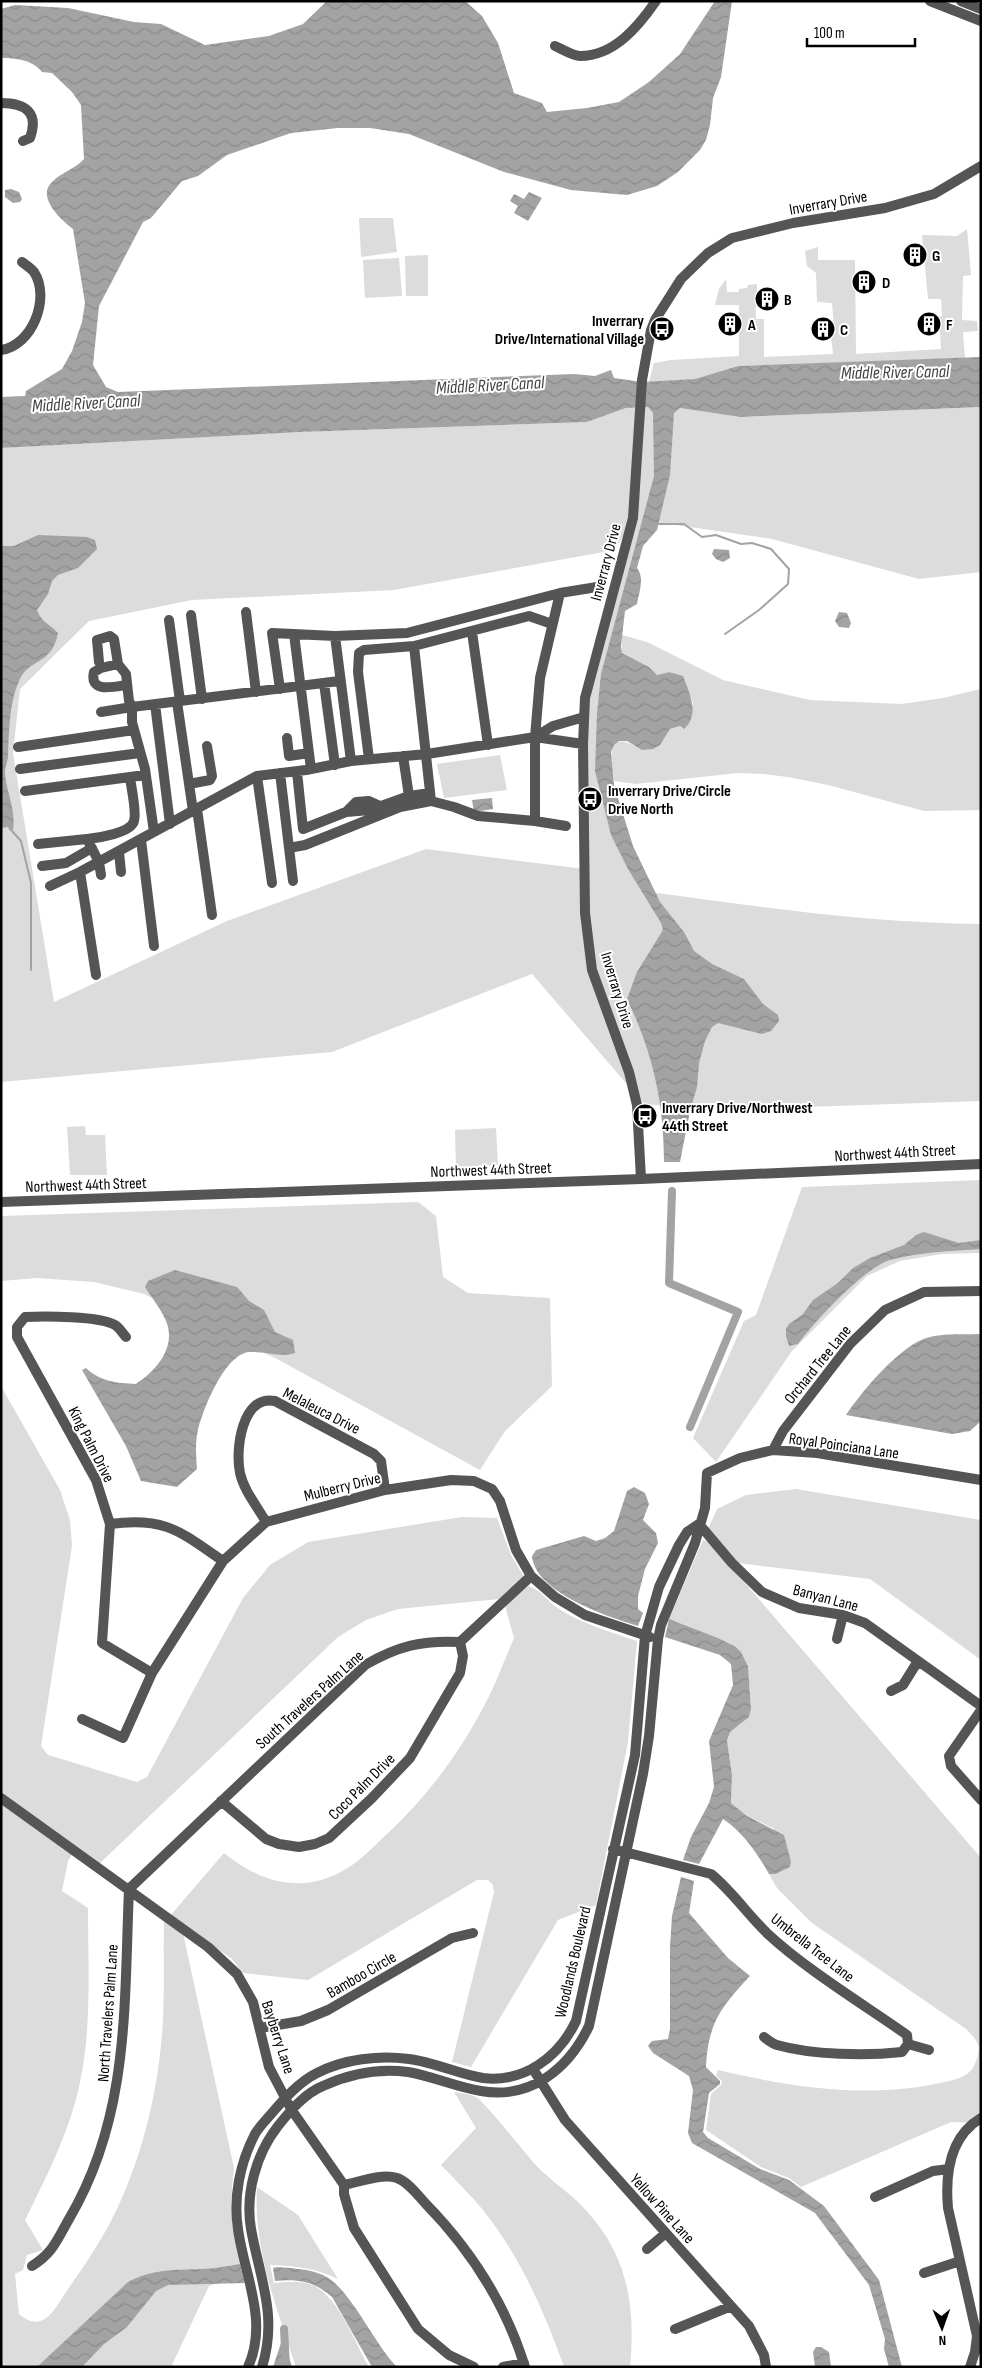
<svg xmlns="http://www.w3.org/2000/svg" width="982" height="2368" font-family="'Sofia Sans Condensed',sans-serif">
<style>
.grass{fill:#dcdcdc;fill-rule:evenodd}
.water{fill:url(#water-waves)}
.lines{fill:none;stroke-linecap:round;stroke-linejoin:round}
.stream{stroke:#a3a3a3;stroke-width:2}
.canal{stroke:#a3a3a3;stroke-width:8}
.minor{stroke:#555;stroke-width:10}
.labels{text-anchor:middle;stroke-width:4;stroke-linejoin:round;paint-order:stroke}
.street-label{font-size:16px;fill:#000;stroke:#fff}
.poi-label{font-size:16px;font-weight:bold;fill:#000;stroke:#fff;text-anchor:start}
.water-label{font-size:18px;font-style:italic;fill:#444;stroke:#fff}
</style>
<defs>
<pattern id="water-waves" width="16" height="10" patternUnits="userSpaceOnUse" patternTransform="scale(1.25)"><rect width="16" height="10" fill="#a3a3a3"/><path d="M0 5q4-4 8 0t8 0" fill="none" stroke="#8b8b8b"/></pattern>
</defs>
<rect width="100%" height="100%" fill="#fff"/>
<!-- grass -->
<path class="grass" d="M359,218H393L397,252L361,257Z
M967,229L971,275L963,276L962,320L977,321L978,331L963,332L965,358L738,366L695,379L649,382L654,363L671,360L739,356V305H715L719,289L726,279L727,292H739V289L747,288L748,285L757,284C757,296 755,308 756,319H764V357L833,354L831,337L834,330L832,303L817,302L816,273L807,266L805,251L818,247V260H855L856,354L941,349L940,331H937L938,317L942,316L941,299H928L922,235L957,236Z
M428,255V296H406L405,256Z
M399,258L402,296L365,298L363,260Z
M648,407L653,413L680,408L740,417L981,407V572L919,579L772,539L648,521L628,587L599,720L618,834L650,892C760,907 869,923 981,924V1101L722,1110L644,1104L532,974L332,1052L1,1082V448L301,432L587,422L626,408ZM630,525L585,698L584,869L426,849L227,921L54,1002L13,753L20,689L89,621L192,600L394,590L615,550Z
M622,635L647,642L723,680L810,700L901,704L943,698L981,689V810L924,811L828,785L788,777L763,774L738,773L636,784L614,781C611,753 605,728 642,750L660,745L670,729L680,726L683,729L693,703L683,677L669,672L657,675L649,667L622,653Z
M500,755L507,790L444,798L437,764Z
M85,1126L86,1135H105L107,1175H70L67,1127Z
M496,1128L498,1165L456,1168L455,1130Z
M981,1180V1253L942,1254L900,1261L867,1276L792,1351L716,1462L693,1438L744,1321L756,1315L802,1187Z
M418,1202L436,1216L443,1277L468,1293L550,1298L552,1386L505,1431L480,1470L277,1359L144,1294L94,1282L37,1278L1,1281V1216Z
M1,1386L60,1490L70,1520L72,1546L41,1746L48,1755L137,1782L147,1777L243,1598L270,1565L308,1542L462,1517L497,1518L511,1555L524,1577L499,1599L398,1609L366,1620L338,1637L99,1864L76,1848L68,1861L62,1891L88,1908C88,1965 92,2026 80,2082C70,2131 47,2176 25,2220L43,2250L27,2255L23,2270L15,2274L19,2314C42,2334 54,2311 66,2292C82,2269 98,2246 111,2221C140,2164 157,2098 162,2034C165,1997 163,1958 164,1920L183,1933L234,2168C229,2208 232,2234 242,2274L209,2286L171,2367H1Z
M796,1489L981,1520V1660L870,1579L738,1563L708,1529L717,1509L746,1495Z
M703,1540L710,1542L981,1858V2123L951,2122L801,2187L789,2178L761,2167L706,2130L711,2094L721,2085L722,2081L716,2076L718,2070C791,2087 866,2099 940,2083C953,2080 969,2078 975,2064C982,2046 979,2042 966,2029L812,1923L777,1888L769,1874H776L790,1867L791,1862L773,1828L747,1816L731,1803L732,1775L727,1742L730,1732L749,1717L751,1709L748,1666L741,1652L736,1647L718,1638L669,1619Z
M528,1586C542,1590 548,1602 559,1609C582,1624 611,1632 637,1641L628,1742L596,1905L558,1920L471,2067L452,2062L494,1892L493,1885L488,1880H477L308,1980L243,1973L232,1959L170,1916L224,1853C261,1883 303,1895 346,1869C361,1860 374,1846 387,1834C426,1798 458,1755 483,1708C495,1686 504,1661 514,1638L505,1606Z
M454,2092C461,2093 470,2094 476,2097C485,2102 524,2152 534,2163C547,2178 565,2189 579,2203C627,2251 636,2302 630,2367H564C544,2310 520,2257 483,2210C470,2194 455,2180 441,2165L476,2128Z
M257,2187L298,2215L338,2279C315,2268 295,2266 270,2265L274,2283C286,2282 300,2280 312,2285C338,2295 355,2343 369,2367H296C277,2309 253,2249 257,2187Z"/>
<!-- water -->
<path class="water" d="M327,1H465L482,16L498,43L514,93L542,103L547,112L587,108L619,102L649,82L680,54L715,1H732L721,77L713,98L710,125L706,140L700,150L678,172L657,186L627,195L571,190L504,172L409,134L370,128H338L291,133L227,155L198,176L182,181L151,218L143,222L99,306L93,365L106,387L118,392L574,374L595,376L611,370L614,378L642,382L695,379L738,366L981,357V407L740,417L680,408L674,413L670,475L657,530L643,546L637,568C645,578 639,592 637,604L625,611L621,646L622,653L649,667L657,675L669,672L683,676C690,694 700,715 684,729L680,726L670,729L660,745L653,749L642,750L627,741H619L614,745L611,752L614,785L633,846L660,902L684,932L694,951L712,964L744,979L763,1004L778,1015L779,1021L771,1031L762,1034L718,1023L712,1027L705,1041L699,1063L697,1087L690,1111L680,1162H664C664,1103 653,1053 627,999L637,972L663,930L661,923L628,869L611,835L595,771L597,713L601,674L654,476L653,413L648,407L626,408L587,422L301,432L1,448V397L25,396L26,391L62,369L72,351L82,322L85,303L73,229C61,220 36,197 52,182C62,172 75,169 84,159L81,105L72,92L52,73L42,72C33,60 16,58 1,58V9L15,5L68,8L134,22L161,24L205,45L269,36L303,24Z
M11,189L19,192L22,199L20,202L13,203L5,197V190Z
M529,192L542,198L528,221L514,213L518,206L510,201L514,194L524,199Z
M38,535L87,537L95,540L97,549L78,568L58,575L52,581L48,594L37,610C41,622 50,624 58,633C52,666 28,658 19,681C9,703 9,732 8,756C8,762 4,768 5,774C7,794 16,810 13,830L10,831L8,827L1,828V546H14Z
M714,549L729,550L730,558L723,562L716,559L712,554Z
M839,612L847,613L851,623L849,628L839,627L835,621Z
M492,798L493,809L474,812L472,800Z
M924,1232L959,1243L981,1240V1249C951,1251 920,1252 890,1260C864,1268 814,1322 798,1344L789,1346L786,1336V1329L789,1324L803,1314L813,1300L838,1283L853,1268L870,1258L904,1245L916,1235Z
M175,1270L237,1287L249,1301L264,1310L275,1332L293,1340L295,1353C281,1358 264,1351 249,1352C225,1354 203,1409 198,1430C195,1443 196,1456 197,1469L177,1487L141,1481L126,1446L82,1370L86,1368C101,1382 117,1383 136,1384C156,1371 177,1347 166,1321C161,1309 152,1298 145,1287L148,1281Z
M981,1334V1421L970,1431L952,1434L846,1415C862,1391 902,1343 930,1337C946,1333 965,1335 981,1334Z
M634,1487L645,1493L649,1504L643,1520L656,1533L658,1543L645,1569L638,1596V1609L643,1613L638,1626C609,1617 535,1593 532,1556L536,1550L584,1536L596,1541L605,1538L614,1531L627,1491Z
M669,1619L718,1638L736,1647L741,1652L748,1666L751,1709L749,1717L730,1732L727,1741L732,1775L731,1803L747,1816L784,1835L791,1862L790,1867L776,1874H769C757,1853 743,1832 723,1819L699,1864L683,1860L691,1837L709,1803L714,1787L709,1741L733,1685L731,1664L720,1655L665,1637Z
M681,1877L694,1881L689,1913L728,1958L750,1976C721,2007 708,2023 706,2067L720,2081V2084L709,2093L703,2132L708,2138L760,2169L789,2180L824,2206L879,2280L902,2367H889L884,2349L885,2339L869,2285L815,2213L692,2143L688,2133L693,2090L689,2076L653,2053L648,2046L652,2041L668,2039L670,2029V1947L672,1916Z
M240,2264L245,2283L168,2285L156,2291L127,2327L104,2344L82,2367H37L128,2282C152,2269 174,2270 201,2269C214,2269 227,2266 240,2264Z
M277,2267C292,2268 309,2269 323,2275C349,2286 374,2344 397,2367H372L332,2297C314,2281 298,2279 275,2281L273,2268Z
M283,2337L292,2367H273Z
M816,2347H821L829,2352L831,2367H815L813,2352Z"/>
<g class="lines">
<!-- stream -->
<path class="stream" d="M658,524H684L702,537L716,535L741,544L752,543L771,549L789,569L788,584L759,610L725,634
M12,831L21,841L31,883V970"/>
<!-- canal -->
<path class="canal" d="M672,1191L669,1283L738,1312L690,1427
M284,2329L286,2367"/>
<!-- minor -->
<path class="minor" d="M930,1L981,21
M961,1L981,9
M555,46C562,49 573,56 580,56C614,56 638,27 656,1
M1,103C26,103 39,113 30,138L23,141
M1,350C32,346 51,298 34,272C31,268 26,265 22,262
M560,593L597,587
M246,612L256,692
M191,615L202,699
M472,632L488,745
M294,634L311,769
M414,646L431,801
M99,662L97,640L110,636L114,639L118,664L126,674L129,701L132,707L101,712
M118,664L101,668L94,672C89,693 113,687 126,685
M324,683L335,765
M280,689L272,633L335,636
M180,701L339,681
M177,702L193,811
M155,704L170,824
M535,737L583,744
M287,738L289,756L309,753
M18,747L134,730
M403,756L409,796L430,793
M369,759L358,672L359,653L364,650L414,646L529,616L552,624
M20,769L140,753
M297,772L303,829L346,812L370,810L409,796
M280,773L293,881
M257,776L272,883
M189,784L210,780L212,776L207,746
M25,791L145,775
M197,809L212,915
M346,812L356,802L369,801L380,806
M535,821L566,826
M154,832L145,769L132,722V707L180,701L169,620
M87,839C98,838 131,833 134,821C137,812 131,787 130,777
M141,840L154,946
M38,844L87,839L99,862L101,875
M289,848L305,845L400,807L431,801L454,807L478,816L535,821V737L540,678L560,593L407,633L335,636L351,761
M119,852L121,872
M42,866L66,863L92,848
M80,872L96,975
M50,886L80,872L257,776L306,770L351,761L427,754L535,737L553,726L584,717
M641,1179L637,1105L629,1072L592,970L585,913L583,744L585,698L633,518L642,380L651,330L655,320L681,279L708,253L732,238L793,223L885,208L934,194L981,166
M1,1202L641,1179L981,1164
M126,1337C123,1334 119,1327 115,1325C100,1316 44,1316 25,1317L17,1327V1337L96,1480L110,1524L102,1643L152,1673
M773,1450L783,1431L850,1344L885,1310L924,1292L981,1291
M266,1522C257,1506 244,1491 240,1473C235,1450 242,1394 275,1401L374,1454L381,1461L385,1490
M110,1524C166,1517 179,1531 223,1561
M699,1524L732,1563L762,1592L799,1608L843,1615L865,1623L981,1706
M837,1639L843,1615
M891,1691L903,1685L918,1661
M981,1710L949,1756L951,1766L981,1800
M82,1719L123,1738L152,1673L223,1561L266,1522L385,1490L451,1480L474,1481L492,1489L500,1501L516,1550L531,1576L555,1597L585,1615L650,1637
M1,1798L208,1947L237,1974L253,2002L269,2067L291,2109L344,2185V2194L354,2228L418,2329L449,2355L474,2367
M221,1801L266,1839L279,1844L299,1847L315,1844L329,1838L372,1798L410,1758L460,1673L463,1656L460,1642
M613,1849L711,1874C732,1891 748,1915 768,1934C807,1970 863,2004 907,2035L908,2044
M260,2028L301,2021L328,2010L452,1938L473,1933
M764,2037C768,2040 773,2044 777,2045C812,2055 866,2056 902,2052L908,2044L929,2050
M533,2069L565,2120L749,2326L764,2355L766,2367
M344,2185C359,2182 382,2173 397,2178C408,2182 417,2194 425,2203C470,2249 506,2305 525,2367
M875,2197L933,2171L949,2169
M647,2249L666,2233
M32,2266C53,2253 57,2240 69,2219C130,2116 124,2004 129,1889L365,1665C398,1646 422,1640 460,1642L531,1576
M924,2273L960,2261
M675,2329L731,2306
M248,2367C269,2321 244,2275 238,2229C233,2197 240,2163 255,2134C259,2127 266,2120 272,2113C284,2099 299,2082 317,2073C344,2059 379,2055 409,2059C434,2062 458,2074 483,2078C524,2083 559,2057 576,2021L635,1755L645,1636L659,1587L679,1545L687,1532L699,1524
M262,2367C278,2316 260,2279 251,2229C245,2194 256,2154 278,2126C290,2111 305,2093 323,2086C349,2074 378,2068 408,2072C432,2076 456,2087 481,2091C531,2100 569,2068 589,2026L643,1774L649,1736L658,1639L661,1625L695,1543L705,1508L707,1473L740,1458L773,1450L817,1453L981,1480
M503,2367L524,2363
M970,2367L975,2352L977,2336L948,2208C945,2174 949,2137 981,2118"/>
</g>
<!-- icons -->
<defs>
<symbol id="building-disc" viewBox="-11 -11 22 22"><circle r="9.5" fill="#000" stroke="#fff"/><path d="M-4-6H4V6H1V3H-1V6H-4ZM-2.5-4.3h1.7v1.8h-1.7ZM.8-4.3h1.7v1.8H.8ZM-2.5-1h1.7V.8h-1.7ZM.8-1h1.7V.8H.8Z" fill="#fff"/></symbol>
<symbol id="bus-disc" viewBox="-11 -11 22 22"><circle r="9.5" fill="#000" stroke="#fff"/><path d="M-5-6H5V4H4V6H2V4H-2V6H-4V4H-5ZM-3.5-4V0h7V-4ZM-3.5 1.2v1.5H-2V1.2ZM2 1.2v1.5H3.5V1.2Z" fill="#fff"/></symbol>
</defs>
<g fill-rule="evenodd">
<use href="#building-disc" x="901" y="241" width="28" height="28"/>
<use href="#building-disc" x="850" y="268" width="28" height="28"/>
<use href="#building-disc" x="753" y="285" width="28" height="28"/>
<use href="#building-disc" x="716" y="310" width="28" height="28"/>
<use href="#building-disc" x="915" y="310" width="28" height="28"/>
<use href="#bus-disc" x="648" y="315" width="28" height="28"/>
<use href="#building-disc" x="809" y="315" width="28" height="28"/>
<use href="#bus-disc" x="576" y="785" width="28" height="28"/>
<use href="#bus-disc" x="631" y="1102" width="28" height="28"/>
</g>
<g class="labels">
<!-- street labels -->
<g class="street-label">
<text transform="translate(828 202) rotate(-10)" y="6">Inverrary Drive</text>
<text transform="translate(605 562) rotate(-75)" y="6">Inverrary Drive</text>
<text transform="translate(618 990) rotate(73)" y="6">Inverrary Drive</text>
<text transform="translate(895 1152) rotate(-3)" y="6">Northwest 44th Street</text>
<text transform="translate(491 1169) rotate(-2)" y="6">Northwest 44th Street</text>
<text transform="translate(86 1184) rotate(-2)" y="6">Northwest 44th Street</text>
<text transform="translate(817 1364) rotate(-51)" y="6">Orchard Tree Lane</text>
<text transform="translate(322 1410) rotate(27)" y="6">Melaleuca Drive</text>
<text transform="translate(92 1444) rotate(63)" y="6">King Palm Drive</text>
<text transform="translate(844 1445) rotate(8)" y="6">Royal Poinciana Lane</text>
<text transform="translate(342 1486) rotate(-14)" y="6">Mulberry Drive</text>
<text transform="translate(826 1597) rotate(15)" y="6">Banyan Lane</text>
<text transform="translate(309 1699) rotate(-42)" y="6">South Travelers Palm Lane</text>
<text transform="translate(361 1786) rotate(-45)" y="6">Coco Palm Drive</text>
<text transform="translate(813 1947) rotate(38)" y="6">Umbrella Tree Lane</text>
<text transform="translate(572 1962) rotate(-77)" y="6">Woodlands Boulevard</text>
<text transform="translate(361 1974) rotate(-30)" y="6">Bamboo Circle</text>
<text transform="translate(107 2013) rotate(-86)" y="6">North Travelers Palm Lane</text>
<text transform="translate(279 2037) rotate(72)" y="6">Bayberry Lane</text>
<text transform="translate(663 2208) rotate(48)" y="6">Yellow Pine Lane</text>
</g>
<!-- poi labels -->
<g class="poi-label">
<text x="932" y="261">G</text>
<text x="882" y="288">D</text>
<text x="784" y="305">B</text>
<text x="644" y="326" text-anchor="end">Inverrary<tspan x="644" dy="18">Drive/International Village</tspan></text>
<text x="748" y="330">A</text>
<text x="946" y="330">F</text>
<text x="840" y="335">C</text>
<text x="608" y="796">Inverrary Drive/Circle<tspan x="608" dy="18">Drive North</tspan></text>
<text x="662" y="1113">Inverrary Drive/Northwest<tspan x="662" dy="18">44th Street</tspan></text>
</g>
<!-- water labels -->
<g class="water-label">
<text transform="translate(895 372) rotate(-1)" y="6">Middle River Canal</text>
<text transform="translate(490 385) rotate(-3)" y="6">Middle River Canal</text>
<text transform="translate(86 403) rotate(-3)" y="6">Middle River Canal</text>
</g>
</g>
<!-- border -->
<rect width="982" height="2368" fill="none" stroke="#000000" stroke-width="5"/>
<!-- north arrow -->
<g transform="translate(942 2328) rotate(178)" stroke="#ffffff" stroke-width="4" paint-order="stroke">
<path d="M0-4L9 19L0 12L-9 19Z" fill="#000000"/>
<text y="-8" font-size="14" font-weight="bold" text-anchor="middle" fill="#000000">N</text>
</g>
<!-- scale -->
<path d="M807 38v8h108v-8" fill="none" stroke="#000000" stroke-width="2.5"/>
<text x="814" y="38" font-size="15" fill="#000000" stroke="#ffffff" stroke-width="4" paint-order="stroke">100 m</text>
</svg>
